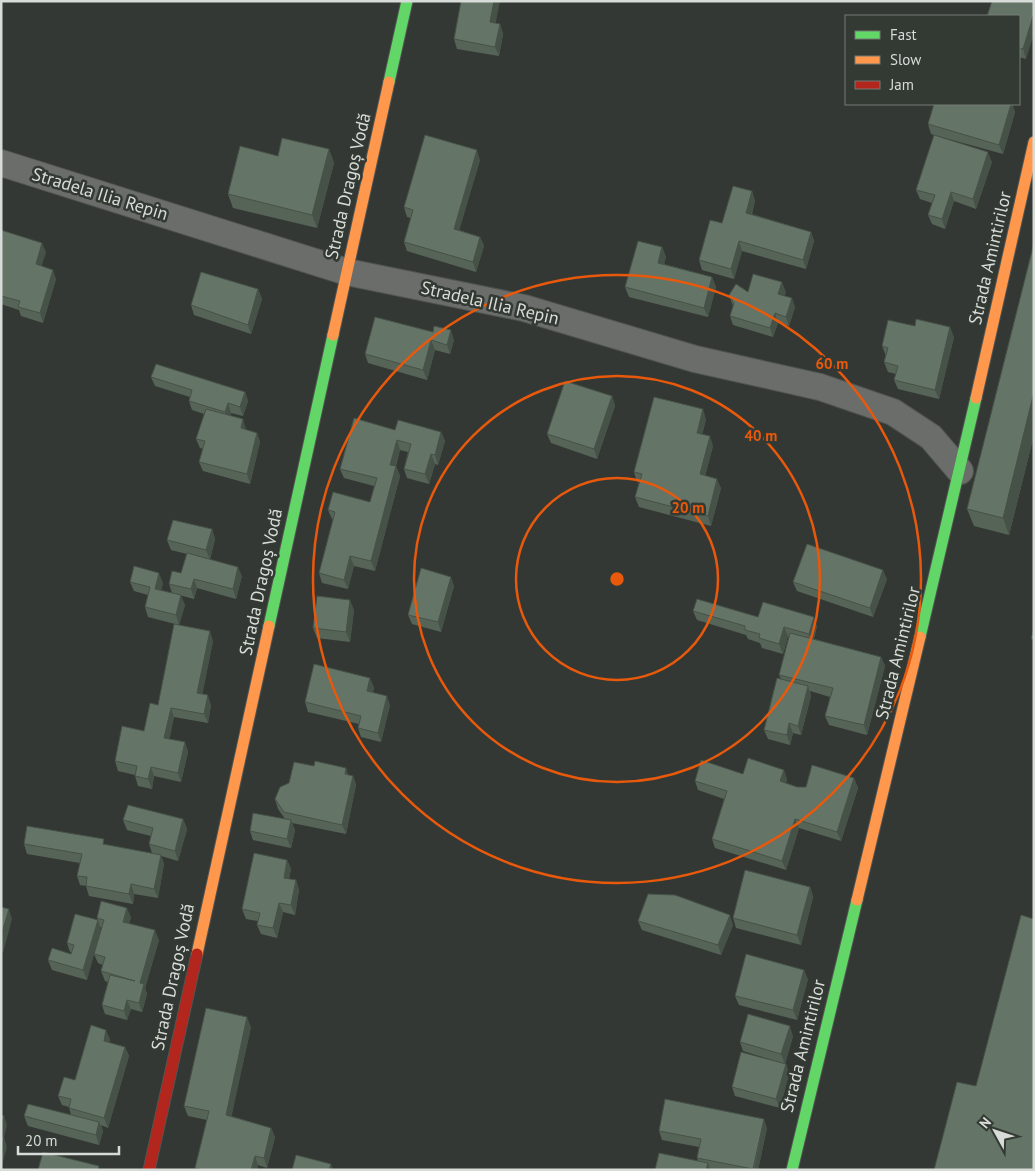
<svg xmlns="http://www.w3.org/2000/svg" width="1035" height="1171" font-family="'PT Sans',sans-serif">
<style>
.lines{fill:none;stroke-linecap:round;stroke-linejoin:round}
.street-casing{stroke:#515551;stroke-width:28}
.fast-casing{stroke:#515551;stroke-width:13}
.slow-casing{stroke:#515551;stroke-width:13}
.jam-casing{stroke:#515551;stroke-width:13}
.street{stroke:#6a6d6a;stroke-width:26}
.fast{stroke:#63d668;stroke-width:11}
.slow{stroke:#ff974d;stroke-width:11}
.jam{stroke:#b3261e;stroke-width:11}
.wall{fill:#566458}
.shaded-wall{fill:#465147}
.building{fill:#647466;stroke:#465147}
.ring{fill:none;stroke:#e8590c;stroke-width:2.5}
.labels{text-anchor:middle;stroke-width:5;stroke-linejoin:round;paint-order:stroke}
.street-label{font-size:18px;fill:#d8dcd8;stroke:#333933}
.centre{fill:#e8590c;stroke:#333933;stroke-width:2.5}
.ring-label{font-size:15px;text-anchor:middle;font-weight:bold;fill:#e8590c;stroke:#333933;stroke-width:5;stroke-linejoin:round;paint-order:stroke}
</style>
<rect width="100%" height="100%" fill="#343834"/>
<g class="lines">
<defs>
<path id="street" d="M1,163L347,272L524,308L695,359L820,387L893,412L931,437L960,471"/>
<path id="fast" d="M389,82L407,1
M269,626L333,335
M920,637L976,398
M792,1170L857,900"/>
<path id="slow" d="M333,335L389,82
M976,398L1034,142
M857,900L920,637
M197,954L269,626"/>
<path id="jam" d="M149,1170L197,954"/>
</defs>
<!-- street casing -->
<use href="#street" class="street-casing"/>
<!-- fast casing -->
<use href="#fast" class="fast-casing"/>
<!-- slow casing -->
<use href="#slow" class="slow-casing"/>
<!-- jam casing -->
<use href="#jam" class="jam-casing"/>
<!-- street -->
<use href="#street" class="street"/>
<!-- fast -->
<use href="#fast" class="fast"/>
<!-- slow -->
<use href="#slow" class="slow"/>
<!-- jam -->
<use href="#jam" class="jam"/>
</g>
<!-- wall -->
<path class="wall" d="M1034,1L1026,59L1019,57V16Z
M495,23L500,24L503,34L499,56L457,49L454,39Z
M934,104H1012L1015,112L1003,154L934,135L992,162L976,209L954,201L945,229L932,224L928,215L932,203L920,199L916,190L934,135L931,134L928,124Z
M329,149L334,163L317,228L233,208L228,194L278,156Z
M480,160L459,230L480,237L484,246L476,272L407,251L404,242L411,218L407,217L404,207Z
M752,191L755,201L752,214L811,232L814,241L806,269L742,251L734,279L702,270L699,260L722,223Z
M1,230L46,252L41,266L56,279L43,323L21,316L19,310L1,304Z
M1034,243V435L1009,535L974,526L967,509Z
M662,247L666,257L664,264L712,277L716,287L708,317L629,297L625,287Z
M258,289L262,299L251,334L194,315L191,305Z
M748,292H786L784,296L795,307L789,326L778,323L773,337L733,325L730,316L733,306L729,295Z
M433,332L454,340L450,354L435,350L427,380L368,363L365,354Z
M954,337L939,399L898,389L894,380L896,374L888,372L884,362L886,356L882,346Z
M151,377L245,392L248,401L243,416L231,413L230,416L246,429V430L257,433L260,442L250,484L203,471L199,462L203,449L200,448L196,439L204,414L192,410L189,401L190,397L155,386Z
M612,396L615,406L597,459L551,443L547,434Z
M706,419L702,435L713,446L705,476L721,488L711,526L639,507L635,497L639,482H637L634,472Z
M395,430L441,432L445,441L438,465L435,464L429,484L407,478L404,469L408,452L400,450L396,466L400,476L375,571L354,566L348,589L322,583L319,573L333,519H332L328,510L370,502L374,486L344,478L340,469Z
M212,529L215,539L210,559L242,576L236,599L197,588L194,599L179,595L185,605L179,625L148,617L145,607L148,595L134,591L130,582L163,583L161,590L172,593L169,584L181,573L187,554L171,550L167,540Z
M887,579L873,617L797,591L793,582Z
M454,586L441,632L412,624L408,615Z
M354,610L350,642L317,638L313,628Z
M693,611L758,617L817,626L814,639L881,657L885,666L867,735L829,725L825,716L830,697L810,691L811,696L801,735L793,733L790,745L768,739L764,730L781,679L779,675L789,637L788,636L783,654L762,648L760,643L748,639L746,635L697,620Z
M213,641L202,694L211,705L208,723L174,717L169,739L185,742L188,752L181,782L154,776L152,789L138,786L135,776V775L118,771L115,761L144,731L158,705Z
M374,687L373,692L390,705L381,742L361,737L358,728L359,724L308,712L305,702Z
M314,766L346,768L348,775L353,776L356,785L346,834L292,823L295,830L291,848L253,840L250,831L285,819L278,809L275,799L289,783Z
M743,774L787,779L786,783L797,787H806L854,778L858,788L841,841L799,828L786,870L715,848L712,839L724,799L698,790L695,781Z
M183,819L187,829L178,861L161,856L164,864L158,898L134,894L133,904L89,896L86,886L80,885L77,876L80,863L27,854L24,844L106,845L152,853L149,844L151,836L127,830L123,820Z
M287,860L291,869L289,879L296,880L299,890L295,915L283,912L277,938L261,934L257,925L258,921L246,919L242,909Z
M810,887L813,897L801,945L736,928L733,918Z
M131,917L129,923L159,940L145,988L147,994L142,1012L131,1009L127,1020L105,1014L102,1005L108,982L105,981L101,971L103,965L98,963L94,954L102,928L100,927L87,980L52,970L48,960L71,954L72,953L70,952L67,943L98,920L97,918Z
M638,921L733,925L721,955L642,930Z
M808,979L797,1020L739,1005L735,996Z
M251,1027L231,1116L271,1128L275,1137L267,1168L258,1165L257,1170H196L195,1168L207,1120L188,1116L184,1106Z
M793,1036L785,1064H786L789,1074L780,1108L735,1096L732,1087L785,1064L743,1051L740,1042Z
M110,1039L109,1043L125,1047L129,1056L108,1128L101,1125L103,1131L99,1145L28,1126L24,1116L71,1115L69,1107L62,1105L58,1096L75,1080Z
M767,1128L758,1170H714L710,1169V1170H655L698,1161L697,1158L699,1147L662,1140L659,1131Z"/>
<!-- shaded-wall -->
<path class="shaded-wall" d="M494,1H500L494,32L490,22Z
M1034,13V34L1026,59L1023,49Z
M500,24L503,34L499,56L495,47Z
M1011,104H1012L1015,112L1003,154L999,145Z
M329,149L334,163L317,228L312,215Z
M477,150L480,160L457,238L454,229Z
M988,152L992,162L976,209L973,199Z
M752,191L755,201L749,222L746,213Z
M951,192L954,201L945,229L942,219Z
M811,232L814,241L806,269L803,260Z
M480,237L484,246L476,272L473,262Z
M739,241L742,251L734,279L731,269Z
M42,243L46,252L39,274L36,264Z
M662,247L666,257L662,272L658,263Z
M53,270L56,279L43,323L40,313Z
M712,277L716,287L708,317L704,308Z
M782,282L786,292L782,303L778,294Z
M258,289L262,299L251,334L248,325Z
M792,298L795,307L789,326L786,317Z
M775,313L778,323L773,337L770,328Z
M950,327L954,337L939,399L935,390Z
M451,330L454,340L450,354L447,345Z
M431,340L435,350L427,380L423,370Z
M245,392L248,401L243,416L240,407Z
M1034,392V435L1009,535L1003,518Z
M612,396L615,406L597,459L594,449Z
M228,403L231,413L229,422L225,412Z
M703,409L706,419L700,443L697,433Z
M243,419L246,429L245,438L241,428Z
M441,432L445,441L438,465L435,455Z
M257,433L260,442L250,484L247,474Z
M710,436L713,446L703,484L700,474Z
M397,440L400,450L393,474L390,465Z
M431,454L435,464L429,484L425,474Z
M396,466L400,476L375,571L371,561Z
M717,479L721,488L711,526L708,516Z
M212,529L215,539L210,559L206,550Z
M350,556L354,566L348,589L344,580Z
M238,567L242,576L236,599L233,589Z
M883,570L887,579L873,617L870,608Z
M159,573L163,583L159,598L155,589Z
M451,577L454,586L441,632L438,622Z
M194,579L197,588L194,599L191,589Z
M181,595L185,605L179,625L176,615Z
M350,600L354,610L350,642L346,632Z
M814,617L817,626L812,644L809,634Z
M784,627L788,636L783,654L779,644Z
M210,631L213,641L201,702L197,693Z
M881,657L885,666L867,735L864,725Z
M370,678L374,687L371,700L367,691Z
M808,686L811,696L801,735L798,726Z
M208,695L211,705L208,723L204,714Z
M387,696L390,705L381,742L378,733Z
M171,708L174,717L168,747L164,738Z
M789,723L793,733L790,745L787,735Z
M185,742L188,752L181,782L178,773Z
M151,767L154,776L152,789L148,779Z
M346,768L349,778L345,774Z
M784,770L787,779L783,791L780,781Z
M353,776L356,785L346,834L342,825Z
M854,778L858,788L841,841L837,832Z
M183,819L187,829L178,861L175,851Z
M795,819L799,828L786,870L782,861Z
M291,820L295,830L291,848L287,839Z
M161,855L164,864L158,898L154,889Z
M287,860L291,869L287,888L284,878Z
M296,880L299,890L295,915L291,905Z
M131,884L134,894L133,904L129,894Z
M810,887L813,897L801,945L797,935Z
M279,903L283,912L277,938L273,928Z
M127,908L131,917L127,931L123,922Z
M9,909L12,919L3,953L1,950V936Z
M730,915L733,925L721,955L718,945Z
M98,920L101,930L87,980L83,970Z
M155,930L159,940L145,988L147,994L142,1012L139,1003L140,983Z
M804,970L808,979L797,1020L793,1010Z
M127,1000L131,1009L127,1020L124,1011Z
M247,1017L251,1027L230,1124L226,1115Z
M790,1026L793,1036L785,1064L781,1054Z
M106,1030L110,1039L107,1051L104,1041Z
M125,1047L129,1056L108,1128L104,1118Z
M786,1064L789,1074L780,1108L776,1099Z
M4,1116L7,1125L4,1137L7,1147L1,1169V1124Z
M764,1119L767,1128L758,1170H754Z
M99,1122L103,1131L99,1145L96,1135Z
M271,1128L275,1137L267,1168L264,1158Z
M255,1156L258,1165L257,1170H251Z
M708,1163L710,1170H706Z
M331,1164L333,1170H329Z"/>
<!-- building -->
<path class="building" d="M461,1H494L490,22L500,24L495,47L454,39Z
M992,1H1034V13L1023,49L1019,48V16H987Z
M934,104H1011L999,145L928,124Z
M425,135L477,150L454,229L480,237L473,262L404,242L413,210L404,207Z
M934,135L988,152L973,199L951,192L942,219L928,215L935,195L916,190Z
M282,138L329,149L312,215L228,194L240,146L278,156Z
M733,186L752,191L746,213L811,232L803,260L739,241L731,269L699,260L710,220L722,223Z
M1,230L42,243L36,264L53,270L40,313L18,307L20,301L1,296Z
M638,241L662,247L658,263L712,277L704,308L625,287Z
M1034,243V392L1003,518L967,509Z
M201,272L258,289L248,325L191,305Z
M753,274L782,282L778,294L792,298L786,317L775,313L770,328L730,316L734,303L729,295L736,284L748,292Z
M375,317L433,332L434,326L451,330L447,345L431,340L423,370L365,354Z
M916,319L950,327L935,390L894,380L898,366L884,362L888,348L882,346L888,320L915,326Z
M156,364L245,392L240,407L228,403L225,412L189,401L192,390L151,377Z
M565,381L612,396L594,449L547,434Z
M654,397L703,409L697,433L710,436L700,474L717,479L708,516L635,497L642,474L634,472Z
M206,409L243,419L241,428L257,433L247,474L199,462L205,441L196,439Z
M354,418L395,430L398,420L441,432L435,455L431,454L425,474L404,469L411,444L397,440L390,465L396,466L371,561L350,556L344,580L319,573L335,512L328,510L333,492L370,502L377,478L340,469Z
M173,520L212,529L206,550L167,540Z
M807,544L883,570L870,608L793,582Z
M187,553L238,567L233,589L194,579L191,589L169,584L172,571L181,573Z
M134,566L159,573L155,589L181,595L176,615L145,607L150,587L130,582Z
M421,568L451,577L438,622L408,615Z
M317,596L350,600L346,632L313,628Z
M697,599L758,617L763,602L814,617L809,634L784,627L779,644L759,638L760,634L745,630V626L693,611Z
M174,624L210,631L197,693L208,695L204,714L171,708L164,738L185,742L178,773L151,767L148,779L135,776L137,766L115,761L122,726L144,731L150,703L158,705Z
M1034,629V639H1031Z
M790,633L881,657L864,725L825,716L833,688L779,675Z
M314,664L370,678L367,691L387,696L378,733L358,728L361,716L305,702Z
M777,678L808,686L798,726L789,723L787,735L764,730Z
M748,758L784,770L780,781L797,787H806L812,765L854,778L837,832L795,819L782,861L712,839L727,791L695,781L701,760L743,774Z
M315,761L346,768L345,774L353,776L342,825L284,812L275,799L280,787L289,783L294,762L314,766Z
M128,805L183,819L175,851L149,844L153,828L123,820Z
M253,813L291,820L287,839L250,831Z
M27,826L104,839L103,844L161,855L154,889L131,884L129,894L86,886L87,877L77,876L82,854L24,844Z
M254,853L287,860L284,878L296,880L291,905L279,903L273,928L257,925L260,913L242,909Z
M745,870L810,887L797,935L733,918Z
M648,894L675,895L730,915L718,945L638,921Z
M101,901L127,908L123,922L155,930L140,983L144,984L139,1003L127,1000L124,1011L102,1005L110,975L135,981L101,971L105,957L94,954L104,920L97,918Z
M1,907L9,909L1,936Z
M75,914L98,920L83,970L48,960L52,948L71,954L74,945L67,943Z
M1021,915L1034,919V1170H934L957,1082L976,1086Z
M746,954L804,970L793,1010L735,996Z
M206,1008L247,1017L226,1115L271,1128L264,1158L255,1156L251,1170H204L195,1168L209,1111L184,1106Z
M748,1014L790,1026L781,1054L740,1042Z
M91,1025L106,1030L104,1041L125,1047L104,1118L69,1108L71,1099L58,1096L64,1077L75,1080Z
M741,1052L786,1064L776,1099L732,1087Z
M665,1099L764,1119L753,1169L697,1158L701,1139L659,1131Z
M28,1104L99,1122L96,1135L24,1116Z
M1,1115L4,1116L1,1124Z
M1,1137H4L1,1146Z
M43,1152L99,1166L98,1170H38Z
M659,1153L708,1163L706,1170H655Z
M296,1155L331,1164L329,1170H292Z"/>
<!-- distance rings -->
<g class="ring">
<circle cx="617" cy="579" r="101"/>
<circle cx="617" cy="579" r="203"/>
<circle cx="617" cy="579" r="304"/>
</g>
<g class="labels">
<!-- street labels -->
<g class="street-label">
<text transform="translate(348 186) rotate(-77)" y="6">Strada Dragoș Vodă</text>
<text transform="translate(100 194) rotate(17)" y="6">Stradela Ilia Repin</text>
<text transform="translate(990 258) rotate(-77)" y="6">Strada Amintirilor</text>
<text transform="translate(490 303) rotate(13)" y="6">Stradela Ilia Repin</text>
<text transform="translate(261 582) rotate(-78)" y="6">Strada Dragoș Vodă</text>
<text transform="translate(898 653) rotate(-76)" y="6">Strada Amintirilor</text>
<text transform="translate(173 977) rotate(-78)" y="6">Strada Dragoș Vodă</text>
<text transform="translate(803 1046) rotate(-76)" y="6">Strada Amintirilor</text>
</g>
</g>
<circle cx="617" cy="579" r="8" class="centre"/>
<g class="ring-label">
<text x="832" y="369">60 m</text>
<text x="761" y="441">40 m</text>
<text x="688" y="513">20 m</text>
</g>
<!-- border -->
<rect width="1035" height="1171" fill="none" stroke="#d8dcd8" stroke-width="5"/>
<!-- legend -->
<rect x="845" y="15" width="175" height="90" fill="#333933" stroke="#757a75"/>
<rect x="855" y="31" width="25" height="8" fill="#63d668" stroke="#757a75"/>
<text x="890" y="40" font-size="15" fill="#d8dcd8">Fast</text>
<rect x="855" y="56" width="25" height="8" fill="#ff974d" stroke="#757a75"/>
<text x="890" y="65" font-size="15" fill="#d8dcd8">Slow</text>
<rect x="855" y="81" width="25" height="8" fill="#b3261e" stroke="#757a75"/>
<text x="890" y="90" font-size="15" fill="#d8dcd8">Jam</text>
<!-- north arrow -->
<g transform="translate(995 1131) rotate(310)" stroke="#333933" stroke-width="4" paint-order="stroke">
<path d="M0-4L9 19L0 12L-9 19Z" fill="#d8dcd8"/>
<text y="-8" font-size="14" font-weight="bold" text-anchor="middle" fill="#d8dcd8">N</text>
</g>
<!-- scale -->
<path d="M18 1146v8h101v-8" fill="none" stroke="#d8dcd8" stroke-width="2.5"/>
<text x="25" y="1146" font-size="15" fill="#d8dcd8" stroke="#333933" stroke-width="4" paint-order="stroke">20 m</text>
</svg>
